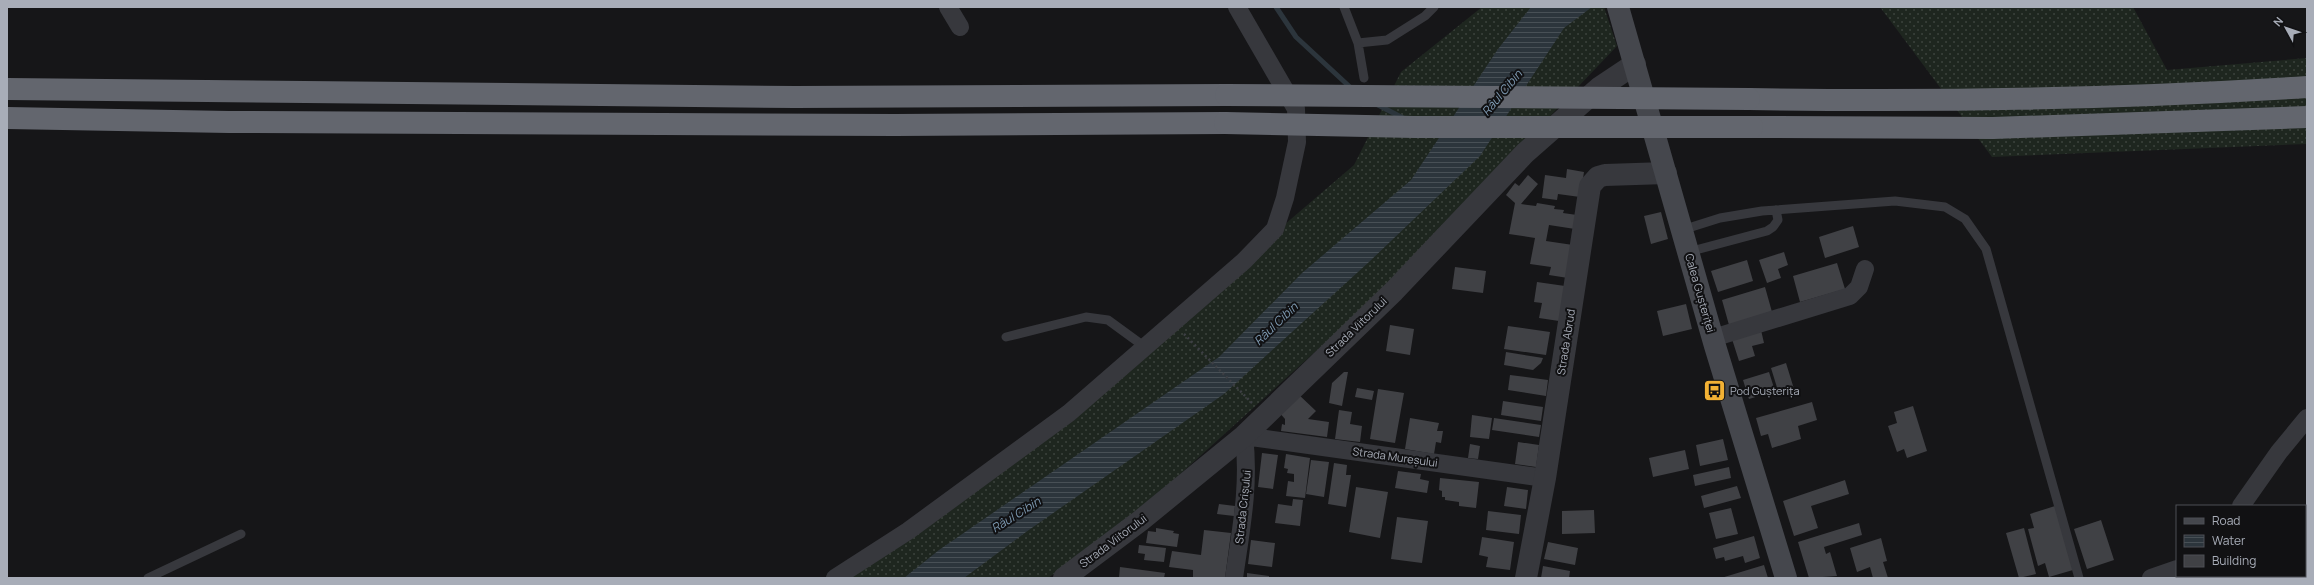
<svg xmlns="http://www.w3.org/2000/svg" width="2314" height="585" font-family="Manrope,sans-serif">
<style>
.grass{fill:url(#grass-dots)}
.water{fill:url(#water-rules)}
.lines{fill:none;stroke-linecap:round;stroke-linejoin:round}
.stream{stroke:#2c353c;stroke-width:5}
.building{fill:#404145}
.path{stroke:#3d3f44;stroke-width:2.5;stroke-dasharray:2 3;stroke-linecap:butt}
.service{stroke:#37383d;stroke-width:9}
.minor{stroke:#37383d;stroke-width:18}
.tertiary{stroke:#37383d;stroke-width:22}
.secondary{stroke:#45474d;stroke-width:22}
.motorway{stroke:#63666e;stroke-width:22}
.motorway-bridge{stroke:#63666e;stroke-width:22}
.labels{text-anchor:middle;stroke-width:4;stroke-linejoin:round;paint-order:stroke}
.street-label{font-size:11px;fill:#a8adb8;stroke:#111113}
.poi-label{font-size:11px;fill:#a8adb8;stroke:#111113;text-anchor:start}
.water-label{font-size:12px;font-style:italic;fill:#7f9bb3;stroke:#111113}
</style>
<defs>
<pattern id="grass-dots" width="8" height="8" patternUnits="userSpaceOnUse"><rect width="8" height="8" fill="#1e261f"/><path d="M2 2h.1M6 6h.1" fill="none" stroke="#3c433d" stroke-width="1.8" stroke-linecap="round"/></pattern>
<pattern id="water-rules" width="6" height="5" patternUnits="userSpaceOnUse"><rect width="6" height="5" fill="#2c353c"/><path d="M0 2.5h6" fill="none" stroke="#485056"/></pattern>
</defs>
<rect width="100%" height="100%" fill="#161618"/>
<!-- grass -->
<path class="grass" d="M1482,7H1604L1617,46L1390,284L1124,525L1048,578H839L1131,362L1164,328L1354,165L1401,72Z
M1880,7H2133L2167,70L2307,58V144L1992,157Z"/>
<!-- water -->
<path class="water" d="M1531,7H1592L1564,28L1480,156L1369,262L1224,394L1026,532L964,578H904L939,550L1219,357L1302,273L1411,180L1498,49Z"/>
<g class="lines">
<!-- stream -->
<path class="stream" d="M1276,7L1296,37L1351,88
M1378,105L1403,118"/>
</g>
<!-- building -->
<path class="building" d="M1567,169L1584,172L1580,197L1558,194L1557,200L1542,198L1545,175L1566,178Z
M1528,175L1538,184L1521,204L1536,206L1537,203L1555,206L1554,209L1564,210L1563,213L1577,215L1575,229L1549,225L1546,241L1573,245L1568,278L1549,275L1551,267L1530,264L1535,238L1509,234L1515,203L1506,195L1515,183L1519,186Z
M1661,212L1668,239L1651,244L1644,216Z
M1853,226L1859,247L1825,258L1819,237Z
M1784,252L1788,265L1778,269L1781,278L1767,283L1759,260Z
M1747,260L1753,281L1718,292L1711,271Z
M1837,263L1845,289L1800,302L1793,276Z
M1455,267L1486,271L1483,293L1452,289Z
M1537,282L1565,286L1559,321L1539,318L1542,303L1534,302Z
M1765,287L1772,312L1729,325L1722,300Z
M1686,304L1692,329L1663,336L1657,311Z
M1390,325L1414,329L1410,355L1386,351Z
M1508,326L1550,332L1546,355L1504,349Z
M1761,330L1764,343L1752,346L1755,356L1739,361L1732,339Z
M1506,352L1543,358L1541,363L1533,370L1504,365Z
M1786,363L1794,389L1779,394L1771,368Z
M1344,372H1348L1342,406L1329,403L1332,383Z
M1769,372L1775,391L1749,399L1743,380Z
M1510,375L1548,380L1546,396L1508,390Z
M1357,388L1374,391L1372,400L1355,397Z
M1378,389L1404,393L1395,443L1370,439Z
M1297,393L1316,411L1308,419L1329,422L1327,437L1281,431L1282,424L1285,425V419L1278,411Z
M1503,401L1543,407L1541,421L1501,415Z
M1812,402L1817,420L1798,426L1801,439L1772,448L1768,434L1761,436L1756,418Z
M1913,406L1927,451L1907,458L1904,449L1897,452L1888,426L1897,423L1894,412Z
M1339,410L1352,412L1350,424L1362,426L1360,442L1335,439Z
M1472,415L1492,418L1489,439L1470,437Z
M1410,418L1439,423L1437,431H1443L1441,443L1436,442L1434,454L1405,449Z
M1494,418L1541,425L1539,437L1492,430Z
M1723,439L1728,460L1700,466L1696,445Z
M1518,442L1539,445L1536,467L1515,464Z
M1470,444L1480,446L1478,459L1468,458Z
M1685,450L1689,469L1653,477L1649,458Z
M1262,453L1278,455L1273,489L1258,487Z
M1286,454L1310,458L1305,498L1286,496L1288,481L1294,482V474L1287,473L1288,469L1284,468Z
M1311,460L1329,462L1324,497L1306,494Z
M1334,463L1347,465L1346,475H1351L1346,507L1328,504Z
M1729,467L1731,478L1695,486L1693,475Z
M1398,471L1421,474L1420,479L1429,481L1427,493L1395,488Z
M1440,478L1479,482L1476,508L1459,506V502L1445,500V497H1442V491L1439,490Z
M1845,480L1849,494L1811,506L1818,528L1794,536L1783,501Z
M1737,486L1741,498L1704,508L1701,496Z
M1356,487L1388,492L1380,538L1349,532Z
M1507,487L1528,490L1526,509L1504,506Z
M1293,499L1303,500L1300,526L1275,523L1278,504L1292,506Z
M1219,504L1235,506L1234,516L1217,514Z
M2055,506L2073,570L2049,577L2045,563L2038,566L2028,529L2034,528L2030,514Z
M1731,508L1738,534L1716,539L1709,513Z
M1594,510L1595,533L1562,534V511Z
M1488,511L1521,515L1519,534L1486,530Z
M1397,517L1428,521L1422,563L1391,559Z
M2101,520L2114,560L2087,569L2074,529Z
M1859,523L1862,535L1824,547L1826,554L1830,552L1837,576L1809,578L1798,542Z
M1156,528L1174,531L1173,533L1179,534L1177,547L1146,543L1148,531L1156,532Z
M2024,528L2036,574L2019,578L2006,533Z
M1204,530L1231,533L1225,578L1193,577V570L1169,567L1172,551L1201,555Z
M1754,536L1760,558L1745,563L1743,556L1725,561L1724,557L1716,559L1713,548Z
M1482,537L1514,542L1510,570L1486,567L1488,557L1479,555Z
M1881,538L1887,561L1883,562L1888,578H1873L1870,567L1857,572L1850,548Z
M1251,540L1275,543L1272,567L1248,564Z
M1548,542L1578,548L1575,565L1544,559Z
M1139,545L1166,548L1164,562L1144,560L1145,554L1138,553Z
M1764,565L1768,578H1721Z
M1543,566L1570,571L1569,578H1541Z
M1120,567L1165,573L1164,578H1119Z
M1247,573L1269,576V578H1247Z"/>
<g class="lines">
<!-- path -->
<path class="path" d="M1184,334L1252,403"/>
<!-- service -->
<path class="service" d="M1344,7L1358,43L1364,78
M1358,43L1387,40L1425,16L1434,7
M1682,230L1720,218L1762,211L1895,201L1945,207L1965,219L1986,249L2079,578
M1688,252L1767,231L1773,227L1778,220L1776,210
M1006,337L1086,317L1108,320L1145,347
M148,578L241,534"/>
<!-- minor -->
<path class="minor" d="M948,7L960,27
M1713,338L1850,296L1859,287L1865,269
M2241,506L2279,452L2307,418
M835,578L908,531L1069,413L1244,261L1275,229L1285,198L1297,142L1296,109L1237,7
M1234,578C1241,529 1250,485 1244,436L1545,478
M2151,578L2177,569"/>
<!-- tertiary -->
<path class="tertiary" d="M1064,578L1140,521L1244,436L1394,291L1525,153L1599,88L1635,64
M1526,578L1545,478L1590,186L1598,177L1605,175L1666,173"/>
<!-- secondary -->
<path class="secondary" d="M1618,7L1715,346L1786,578"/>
<!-- motorway -->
<path class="motorway" d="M7,89L795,97L1226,95
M1749,99C1935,102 2121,99 2307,87
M7,118L229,122L895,125L1225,123
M1752,127L1993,128L2307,117"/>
<!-- motorway-bridge -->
<path class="motorway-bridge" d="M1226,95L1749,99
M1225,123L1414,127H1752"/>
</g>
<!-- icons -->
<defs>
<symbol id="bus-square" viewBox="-11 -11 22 22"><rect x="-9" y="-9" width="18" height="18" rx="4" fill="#f2b134" stroke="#111113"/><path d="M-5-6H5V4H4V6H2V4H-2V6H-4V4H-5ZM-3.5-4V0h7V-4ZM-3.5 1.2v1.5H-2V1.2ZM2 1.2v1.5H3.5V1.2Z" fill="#111"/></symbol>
</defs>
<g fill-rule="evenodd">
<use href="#bus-square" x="1702" y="378" width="25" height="25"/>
</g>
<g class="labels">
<!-- street labels -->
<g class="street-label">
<text transform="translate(1700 293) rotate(74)" y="4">Calea Gușteriței</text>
<text transform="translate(1356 327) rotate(-44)" y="4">Strada Viitorului</text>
<text transform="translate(1566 342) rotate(-81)" y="4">Strada Abrud</text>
<text transform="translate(1395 457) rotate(8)" y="4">Strada Mureșului</text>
<text transform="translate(1243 507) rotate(-84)" y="4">Strada Crișului</text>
<text transform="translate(1113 541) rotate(-37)" y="4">Strada Viitorului</text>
</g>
<!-- poi labels -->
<g class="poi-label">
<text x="1730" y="395">Pod Gușterița</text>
</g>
<!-- water labels -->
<g class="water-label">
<text transform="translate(1502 93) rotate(-50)" y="4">Râul Cibin</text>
<text transform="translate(1276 324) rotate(-44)" y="4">Râul Cibin</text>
<text transform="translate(1016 515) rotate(-32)" y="4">Râul Cibin</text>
</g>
</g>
<!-- border -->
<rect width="2314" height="585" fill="none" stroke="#a8adb8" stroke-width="16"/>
<!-- legend -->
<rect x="2176" y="505" width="130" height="72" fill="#111113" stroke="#4d4f55"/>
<rect x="2184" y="518" width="20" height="6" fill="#45474d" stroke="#4d4f55"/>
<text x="2212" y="525" font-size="12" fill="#a8adb8">Road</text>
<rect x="2184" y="535" width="20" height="12" fill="url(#water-rules)" stroke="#4d4f55"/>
<text x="2212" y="545" font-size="12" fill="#a8adb8">Water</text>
<rect x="2184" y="555" width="20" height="12" fill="#404145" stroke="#4d4f55"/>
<text x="2212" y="565" font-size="12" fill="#a8adb8">Building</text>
<!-- north arrow -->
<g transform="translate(2286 28) rotate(310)" stroke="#111113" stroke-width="3" paint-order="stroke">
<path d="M0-3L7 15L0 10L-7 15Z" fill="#a8adb8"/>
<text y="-6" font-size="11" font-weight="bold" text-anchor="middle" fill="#a8adb8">N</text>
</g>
</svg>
